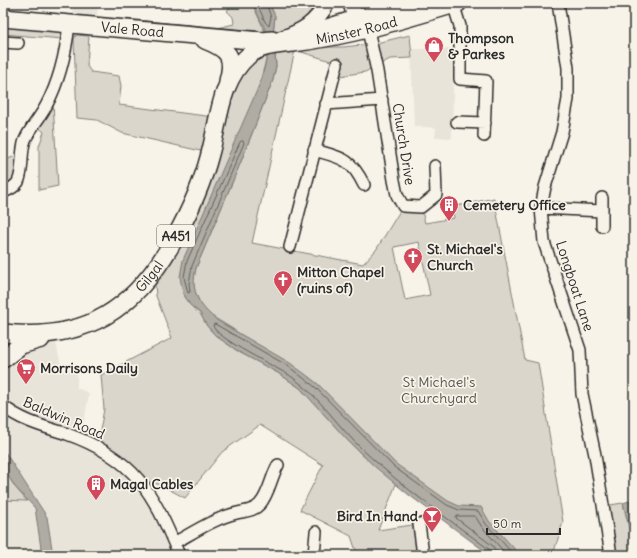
<svg xmlns="http://www.w3.org/2000/svg" width="637" height="558" font-family="Delius,sans-serif">
<style>
.built{fill:#e8e4da}
.green{fill:#dad6cc;stroke:#82807c;fill-rule:evenodd}
.water{fill:#afaca4;stroke:#7a7874}
.lines{fill:none;stroke-linecap:round;stroke-linejoin:round}
.shore{stroke:#605f5b;stroke-width:1}
.street-casing{stroke:#2b2b2b;stroke-width:14}
.secondary-casing{stroke:#2b2b2b;stroke-width:18}
.primary-casing{stroke:#2b2b2b;stroke-width:20}
.street{stroke:#f7f3e8;stroke-width:11}
.secondary{stroke:#f7f3e8;stroke-width:15}
.primary{stroke:#f7f3e8;stroke-width:17}
.labels{text-anchor:middle;stroke-width:3.5;stroke-linejoin:round;paint-order:stroke}
.shield{fill:#f7f3e8;stroke:#686764;stroke-width:1}
.shield-label{font-size:13px;font-weight:bold;fill:#2b2b2b}
.street-label{font-size:14px;fill:#2b2b2b;stroke:#f7f3e8}
.poi-label{font-size:14px;font-weight:bold;fill:#2b2b2b;stroke:#f7f3e8;text-anchor:start}
.park-label{font-size:14px;fill:#575653;stroke:#f7f3e8}
</style>
<rect width="100%" height="100%" fill="#f7f3e8"/>
<filter id="ink" filterUnits="userSpaceOnUse"><feTurbulence type="fractalNoise" baseFrequency=".025" numOctaves="2"/><feDisplacementMap in="SourceGraphic" scale="8" xChannelSelector="R" yChannelSelector="G"/><feConvolveMatrix kernelMatrix="1 2 1 2 8 2 1 2 1" color-interpolation-filters="sRGB"/></filter>
<g filter="url(#ink)">
<!-- built -->
<path class="built" d="M73,3H98L97,18L72,16Z
M411,49H454L452,138L435,137L436,128L414,126Z
M55,338L62,371L77,368V388L89,393L82,434L79,432L78,429L71,426L65,428L27,415L3,400V366L12,356Z
M3,406L67,434L139,479L179,555H53L47,517L3,449Z
M3,500L27,501L35,508L42,555H3Z"/>
<!-- green -->
<path class="green" d="M233,3H252L266,34L125,21V19L217,28L234,24L233,17L227,11Z
M269,3H316C305,20 294,30 273,33L275,16Z
M3,27L61,31L63,39L3,34Z
M76,35L89,36L87,66L91,72L119,76L121,86L119,105L214,117L205,152L122,133L97,120L77,118L74,39Z
M410,35L412,58L390,59L365,72L340,76L337,63L295,50L252,243L363,264L376,250L403,206L421,207L425,223L454,218L452,207L494,198L525,360L538,363L563,522L553,555H504L433,502L312,389L233,329L210,315L202,307L195,292L193,284L196,268L240,164L273,80L276,66L275,52L318,47H343L372,44ZM419,242L430,295L405,300L394,247Z
M268,53L256,96L184,260L185,299L195,310L200,313L207,326L216,336L239,352L278,373L300,388L361,454L396,484L378,530L419,524L423,552L380,554L356,551L351,536L300,510L323,465L260,425L222,452L185,498L161,485L139,479L98,442L104,409L101,375L172,338L156,296L155,285L177,248L227,104L246,64Z
M53,103L58,186L39,190V146L44,132L35,124Z
M21,154L18,181L3,192L5,160Z
M3,467L15,487L27,501L3,500Z
M623,503L634,547V555H611L603,506Z"/>
<!-- water -->
<path class="water" d="M252,3H269L275,16L273,33L276,66L273,80L240,164L196,268C190,292 199,306 218,321L290,363L305,374L318,384L396,464L448,501L459,506L481,507L489,521L520,555H490L409,495L374,466L348,441L300,388L278,373L239,352L216,336L207,326L200,313L190,305L183,293L180,277L183,260L261,81L268,53L265,29Z
M3,449L47,517L53,555H42L35,508L15,487L3,467Z
M632,500L634,507V547L623,503Z"/>
<g class="lines">
<!-- shore -->
<path class="shore" d="M257,3L265,22L269,26L271,17L266,3
M243,141L244,143L192,266L189,283L190,292L188,293L184,277L187,261L240,142Z
M492,555L490,550C447,518 403,488 364,451C339,428 320,397 292,377C279,368 214,338 213,325L215,324L288,366L315,387L394,467L447,505L459,510L478,511L486,524L514,555
M497,555L493,546L456,518V516H475L482,527L507,555"/>
<defs>
<path id="street" d="M453,3L460,26V79L486,81L484,136
M558,3L568,68V99L562,132L545,187L541,208L544,242L580,350L582,394L595,455L611,555
M368,30L377,71L394,180L397,195L403,206L421,207L436,195L435,166
M3,42L18,43
M326,104L382,100
M457,122L485,123
M314,150C342,158 351,158 364,185
M3,192C9,190 14,188 18,182C24,170 20,153 25,140C30,128 40,118 46,106C59,82 66,52 69,24
M541,208L602,211
M602,226V198
M290,247L337,64
M3,406C21,421 45,427 67,434C135,458 153,492 179,555
M419,524L423,555
M174,543C194,532 215,518 237,513C245,511 254,511 260,504C269,494 271,477 278,465
M314,555L316,532"/>
<path id="secondary" d="M351,3L358,29
M280,39C301,32 316,24 327,3"/>
<g id="primary">
<path id="s1" d="M3,18L262,41L272,40"/>
<path d="M317,31L407,3"/>
<path d="M205,40C228,49 235,56 228,81"/>
<path id="s2" d="M3,333C86,342 135,310 175,238C190,211 202,185 210,154C219,121 220,80 248,56C260,45 277,45 293,43C350,36 402,20 458,3"/>
<path d="M3,359L21,345L41,339"/>
</g>
</defs>
<!-- street casing -->
<use href="#street" class="street-casing"/>
<!-- secondary casing -->
<use href="#secondary" class="secondary-casing"/>
<!-- primary casing -->
<use href="#primary" class="primary-casing"/>
<!-- street -->
<use href="#street" class="street"/>
<!-- secondary -->
<use href="#secondary" class="secondary"/>
<!-- primary -->
<use href="#primary" class="primary"/>
</g>
</g>
<!-- icons -->
<defs>
<symbol id="shop-pin" viewBox="-11 -11 22 30"><path d="M0 17L-7.5 6A9.5 9.5 0 1 1 7.5 6Z" fill="#d1495b" stroke="#f7f3e8"/><path d="M-5-2.5h2.3a2.7 3.5 0 0 1 5.4 0H5L5.5 6h-11ZM-1.5-2.5h3a1.5 2.3 0 0 0-3 0Z" fill="#fff"/></symbol>
<symbol id="building-pin" viewBox="-11 -11 22 30"><path d="M0 17L-7.5 6A9.5 9.5 0 1 1 7.5 6Z" fill="#d1495b" stroke="#f7f3e8"/><path d="M-4-6H4V6H1V3H-1V6H-4ZM-2.5-4.3h1.7v1.8h-1.7ZM.8-4.3h1.7v1.8H.8ZM-2.5-1h1.7V.8h-1.7ZM.8-1h1.7V.8H.8Z" fill="#fff"/></symbol>
<symbol id="church-pin" viewBox="-11 -11 22 30"><path d="M0 17L-7.5 6A9.5 9.5 0 1 1 7.5 6Z" fill="#d1495b" stroke="#f7f3e8"/><path d="M-1.2-6h2.4v3.5h3.3v2.4h-3.3V6h-2.4V-.1h-3.3v-2.4h3.3Z" fill="#fff"/></symbol>
<symbol id="supermarket-pin" viewBox="-11 -11 22 30"><path d="M0 17L-7.5 6A9.5 9.5 0 1 1 7.5 6Z" fill="#d1495b" stroke="#f7f3e8"/><path d="M-6-5.5h2.5l.6 2H6L4.5 2H-2.5L-4.4-4H-6ZM-1.5 3.2a1.3 1.3 0 1 0 .1 0ZM3 3.2a1.3 1.3 0 1 0 .1 0Z" fill="#fff"/></symbol>
<symbol id="bar-pin" viewBox="-11 -11 22 30"><path d="M0 17L-7.5 6A9.5 9.5 0 1 1 7.5 6Z" fill="#d1495b" stroke="#f7f3e8"/><path d="M-6-5H6L.8 .8V4.5H3.5V6h-7V4.5H-.8V.8Z" fill="#fff"/></symbol>
</defs>
<g fill-rule="evenodd">
<use href="#shop-pin" x="423" y="35" width="22" height="30"/>
<use href="#building-pin" x="438" y="194" width="22" height="30"/>
<use href="#church-pin" x="402" y="246" width="22" height="30"/>
<use href="#church-pin" x="272" y="269" width="22" height="30"/>
<use href="#supermarket-pin" x="15" y="357" width="22" height="30"/>
<use href="#building-pin" x="85" y="473" width="22" height="30"/>
<use href="#bar-pin" x="421" y="505" width="22" height="30"/>
</g>
<g class="labels">
<!-- shield labels -->
<rect class="shield" x="157" y="225" width="38" height="22" rx="3"/>
<g class="shield-label">
<text x="176" y="241">A451</text>
</g>
<!-- street labels -->
<g class="street-label">
<text dy="5" stroke="none"><textPath href="#s1" startOffset="130">Vale Road</textPath></text>
<text dy="5" stroke="none"><textPath href="#s2" startOffset="522">Minster Road</textPath></text>
<text transform="translate(404 144) rotate(81)" y="5">Church Drive</text>
<text dy="5" stroke="none"><textPath href="#s2" startOffset="165">Gilgal</textPath></text>
<text transform="translate(575 286) rotate(72)" y="5">Longboat Lane</text>
<text transform="translate(64 418) rotate(23)" y="5">Baldwin Road</text>
</g>
<!-- poi labels -->
<g class="poi-label">
<text x="448" y="43">Thompson<tspan x="448" dy="16">&amp; Parkes</tspan></text>
<text x="463" y="210">Cemetery Office</text>
<text x="427" y="254">St. Michael's<tspan x="427" dy="16">Church</tspan></text>
<text x="297" y="277">Mitton Chapel<tspan x="297" dy="16">(ruins of)</tspan></text>
<text x="40" y="373">Morrisons Daily</text>
<text x="110" y="489">Magal Cables</text>
<text x="418" y="521" text-anchor="end">Bird In Hand</text>
</g>
<!-- park labels -->
<g class="park-label">
<text x="439" y="387">St Michael's<tspan x="439" dy="16">Churchyard</tspan></text>
</g>
</g>
<!-- margin -->
<rect width="637" height="558" fill="none" stroke="#f7f3e8" stroke-width="16"/>
<rect x="8" y="8" width="621" height="542" fill="none" stroke="#2b2b2b" stroke-width="1.5" filter="url(#ink)"/>
<!-- scale -->
<path d="M487 528v6h73v-6" fill="none" stroke="#2b2b2b" stroke-width="2"/>
<text x="493" y="528" font-size="12" fill="#2b2b2b" stroke="#f7f3e8" stroke-width="3" paint-order="stroke">50 m</text>
</svg>
